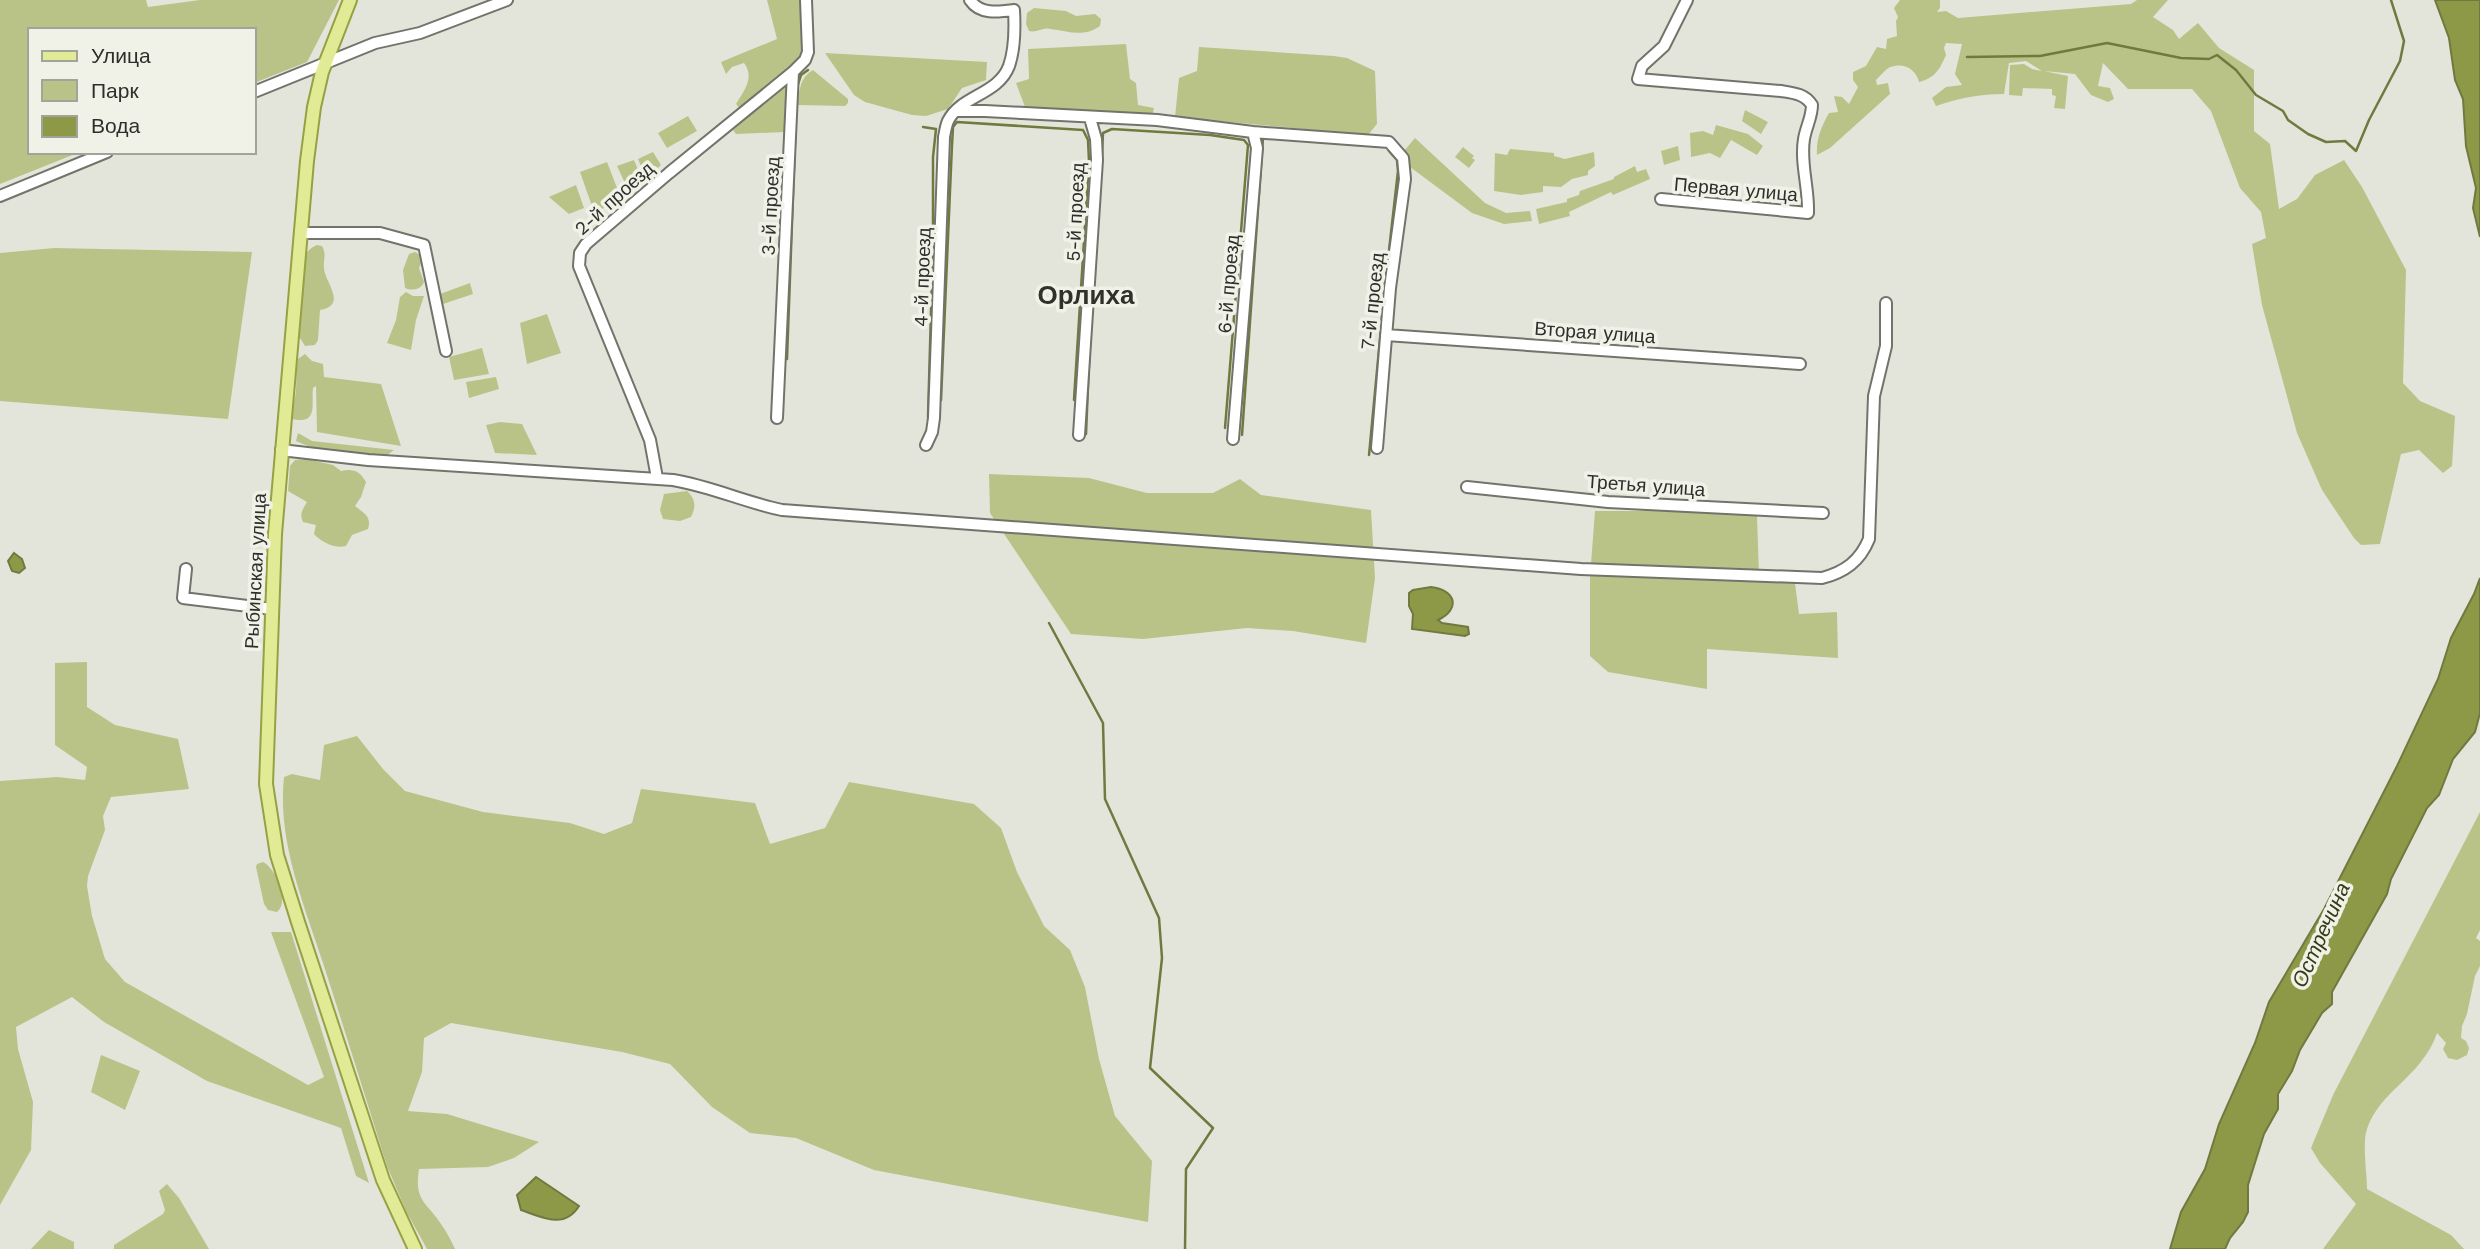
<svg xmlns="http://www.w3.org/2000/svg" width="2480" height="1249" font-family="'Work Sans',sans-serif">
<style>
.green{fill:#b9c388}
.water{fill:#8e9948;stroke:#71793f;stroke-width:2}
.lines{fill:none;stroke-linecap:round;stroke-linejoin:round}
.stream{stroke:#71793f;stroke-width:2.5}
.minor-casing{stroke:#72736b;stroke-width:14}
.major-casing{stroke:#95a142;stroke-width:16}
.minor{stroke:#fff;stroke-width:10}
.major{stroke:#e1eb95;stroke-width:12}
.labels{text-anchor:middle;stroke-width:7;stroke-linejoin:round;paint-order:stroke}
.street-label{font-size:19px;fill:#2e2f2b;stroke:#f0f2e8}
.water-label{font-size:21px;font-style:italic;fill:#363b17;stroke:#f0f2e8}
.district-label{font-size:26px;font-weight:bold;fill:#30322a;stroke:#f0f2e8}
</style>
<rect width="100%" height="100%" fill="#e3e5db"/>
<!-- green -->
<path class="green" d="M0,0H146L148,7L200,0H339L307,62L254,83V30H30V152H80L0,184Z
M767,0H802L803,50C797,72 758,95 740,109L736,104C744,90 755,78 744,63L732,67L726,74L721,62L777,39Z
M1900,0H1940V8L1937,12L1946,11L1958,18L2131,4L2137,0H2168L2153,17L2173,30L2179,39L2198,23L2219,48L2254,70V131L2270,144L2279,209L2297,199L2315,175L2344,160L2362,187L2406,270L2403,383L2420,401L2455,416L2452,466L2443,473L2419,450L2401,454L2380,544L2361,545L2354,538L2322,490L2297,433L2262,305L2252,244L2266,238L2261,212L2240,188L2211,111L2192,89H2128L2103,63L2098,86L2110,88L2114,99L2108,102L2091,95L2075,74L2044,71L2068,76L2065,109L2054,108L2056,96L2052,95V89L2023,88L2022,96L2009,95L2010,65L2024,64L2032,69L2042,71L2026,61L2009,63L2004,94C1980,94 1959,98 1936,106L1932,98L1946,87L1962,85L1955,74L1962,44L1946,43L1944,48L1946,55C1940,69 1935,78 1919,82C1916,69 1904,62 1890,67C1886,69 1880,76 1876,80L1877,85L1888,83L1890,94L1830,148L1817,155C1816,140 1821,127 1829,113L1838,112L1834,96L1842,97L1849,104L1858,87L1853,80V72L1866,66L1877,47L1886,49L1887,39L1897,36L1896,21L1898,17L1894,8Z
M1034,8L1066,11L1076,16L1095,14L1101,19L1100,26C1083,38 1068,31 1050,29C1043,27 1037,33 1029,31L1026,24L1027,13Z
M1126,44L1130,79L1136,83L1138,105L1154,108L1152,116L1025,107L1016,83L1029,79L1028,49Z
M1199,47L1334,56L1347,58L1375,71L1377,124L1368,135L1175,117L1179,78L1197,71Z
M825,53L987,62L986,80L962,88L948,109L926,116L912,115L865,102L854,95Z
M813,70L848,99V103L845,106L798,105C799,91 800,77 813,70Z
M782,86L788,87V129L785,132L736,134L733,130Z
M1745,110L1768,122L1761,134L1742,121Z
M688,116L697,131L667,148L658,133Z
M1716,125L1748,134L1763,146L1757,155L1731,140L1720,158L1710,153L1691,157L1690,133L1703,131L1713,135Z
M1415,138L1485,203L1506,213L1530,211L1532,221L1504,224L1472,213L1410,167L1403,152Z
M1678,146L1680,160L1664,165L1661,151Z
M1463,147L1474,156L1472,158L1475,160L1469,168L1455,157Z
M1510,149L1554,153V156L1565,159L1594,152L1595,166L1588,171V175L1572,179L1561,187L1543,186V192L1521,195L1494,191L1495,153L1507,155Z
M653,152L661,165L646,179L638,159Z
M634,160L643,182L630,194L617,166Z
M607,162L622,201L594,212L580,172Z
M1635,166L1637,172L1646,169L1650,179L1613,195L1611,192L1569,212L1570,216L1539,224L1536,209L1567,202V199L1579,195L1580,191L1614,179V177Z
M1693,183C1710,184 1731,192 1742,205L1683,197L1682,187Z
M576,185L584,208L569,214L549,197Z
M317,245L322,246C327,255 323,259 324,268C325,283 348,305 320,310L318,340L315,345L305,346L295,330L299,303L303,295C299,277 297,253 317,245Z
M54,248L252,252L228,419L0,401V253Z
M415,252L420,255L422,261L419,268L424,282C421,290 412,291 405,288L403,270L409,254Z
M470,283L473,294L443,304L440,294Z
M406,292L413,296H424L416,320L411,350L387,343L396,320L400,297Z
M547,314L561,353L527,364L520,323Z
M482,348L489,374L454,380L449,357Z
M305,354L312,361L323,364L324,377L381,384L401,446L317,432L316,386L313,388C311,404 319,425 292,419L290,411C300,395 294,377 298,359Z
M496,377L499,389L469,398L466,382Z
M500,422L522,424L537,455L495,453L486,425Z
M298,433L312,441L394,450L386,456C356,455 323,454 296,441Z
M306,459L333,465L341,471C353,468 360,471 366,482L361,497L355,506C364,513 372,517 368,529L352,535L346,546C335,549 321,542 314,534L316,525L303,522C299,514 303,509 307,502L288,491L290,466L295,460Z
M989,474L1089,478L1147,493H1213L1240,479L1261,495L1371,510L1375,578L1366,643L1293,631L1247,628L1143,639L1071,634L990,513Z
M687,491C696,499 696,507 691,517L680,521L663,519L660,510L664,494Z
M1595,511H1672L1757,515L1759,576H1794L1799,614L1837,612L1838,658L1707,649V689L1608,672L1590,656V577Z
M87,662V707L115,725L178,739L189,789L111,797L103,816L105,830L88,876L87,886L92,916L105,959L125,982L308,1085L324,1077L271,932H291L369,1183L356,1176L341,1128L207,1081L104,1022L72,997L16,1027L18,1049L33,1102L31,1150L0,1205V781L57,777L85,780L87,767L55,745V663Z
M357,736L383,769L405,791L483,812L570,823L604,834L632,823L641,789L755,803L770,844L825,828L849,782L974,804L1001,828L1017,872L1044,926L1070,950L1085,987L1099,1059L1115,1116L1152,1161L1148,1222L874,1170L796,1138L750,1133L712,1107L670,1064L622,1052L451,1023L424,1038L422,1072L408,1111L447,1114L539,1142L514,1158L488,1167L419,1169C414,1201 426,1201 441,1224C447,1232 451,1241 455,1249H427L406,1211L387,1166C366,1099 345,1031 323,963C304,904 277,841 284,777L292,774L320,780L324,745Z
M2480,812V930L2476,938L2480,941V966L2475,976L2467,1014L2462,1026L2461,1038L2466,1041L2469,1048L2467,1055L2457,1060L2448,1058L2443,1049L2446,1043L2437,1033C2422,1077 2380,1090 2367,1129C2362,1143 2367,1173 2367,1189L2451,1235L2464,1249H2323L2356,1204L2320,1163L2311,1148L2333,1095Z
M263,862C276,868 290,902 277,912L268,910L264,904L256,867L257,864Z
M101,1055L140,1071L125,1110L91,1092Z
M167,1184L179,1198L209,1249H114V1245L163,1214L165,1210L159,1191Z
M49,1230L74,1242V1249H31Z"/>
<!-- water -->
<path class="water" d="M2435,0H2480V237L2473,208L2476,188L2466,146L2463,99L2455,80L2449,38Z
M14,553L22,559L25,568L19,573L12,571L8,561Z
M2480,578V713L2475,732L2453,759L2439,795L2427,808L2391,879L2387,894L2332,992V1004L2322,1013L2300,1050L2292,1071L2278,1094V1109L2264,1134L2248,1185V1212L2243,1222L2230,1238L2225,1249H2170L2181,1212L2205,1169L2219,1124L2255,1043L2269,1002L2324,909L2397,766L2438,679L2451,638L2474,594Z
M1431,587C1456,590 1461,609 1438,620L1442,623L1468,627L1469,634L1465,636L1412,629L1413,614L1409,606V593L1413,590Z
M536,1177L579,1206C564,1230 542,1217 521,1210L517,1195Z"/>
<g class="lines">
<!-- stream -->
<path class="stream" d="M1967,57L2040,56L2107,43L2181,58L2209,59L2217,55L2236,70L2256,95L2283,111L2288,120L2308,134L2326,142L2345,141L2356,151L2369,120L2400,61L2404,41L2391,0
M923,127L936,129L933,157V242L928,417
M1102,155L1103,133L1112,129L1210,135L1244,140L1248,145L1225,428
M1387,268L1398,171L1397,160L1389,151
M787,359L797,87L801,75L808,70
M941,400L952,145L953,127L957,122L1083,130L1088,140L1089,161L1074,400
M1086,434L1090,339
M1242,435L1263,138
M1369,455L1383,307
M1049,623L1103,723L1105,799L1159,918L1162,958L1150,1068L1213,1128L1186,1169L1185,1249"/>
<defs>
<path id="minor" d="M254,92L375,43L420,33L507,0
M956,111H985L1157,120L1253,132L1389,142L1403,158L1405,179L1390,288L1377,448
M0,196L107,152
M1661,199L1808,213C1809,188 1800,163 1804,139C1806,127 1812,117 1812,105C1805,94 1794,93 1781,91L1638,79L1642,66L1664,46L1687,0
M300,233H380L424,245L446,351
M1386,335L1800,364
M777,418L793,72L805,60L808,52L806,0
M1079,435L1097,160L1096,139L1090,118
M1233,439L1257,148L1253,132
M926,445L932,432L934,418L944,137C945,132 946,125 948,121C961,95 998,95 1009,66C1015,49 1015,28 1014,10C999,12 980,15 970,0
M281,450L368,460L673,480C710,486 744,502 782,510L1581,569L1822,578C1845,572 1860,561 1869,539L1874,396L1886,346V303
M657,478L650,440L579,266L580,253L586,244L669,173L793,72
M1467,487L1608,502L1823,513
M186,569L183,598L272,609"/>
<path id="major" d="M350,0L322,72L314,107L307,161L275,534L266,784L277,855L298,922L383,1180L415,1249"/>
</defs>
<!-- minor casing -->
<use href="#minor" class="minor-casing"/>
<!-- major casing -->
<use href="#major" class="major-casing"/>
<!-- minor -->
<use href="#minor" class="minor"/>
<!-- major -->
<use href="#major" class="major"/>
</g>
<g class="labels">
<!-- street labels -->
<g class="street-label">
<text transform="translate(1736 189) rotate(5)" y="7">Первая улица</text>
<text transform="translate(614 198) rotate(-42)" y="7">2-й проезд</text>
<text transform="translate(770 206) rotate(-87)" y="7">3-й проезд</text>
<text transform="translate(1075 212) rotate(-87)" y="7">5-й проезд</text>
<text transform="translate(922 277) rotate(-88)" y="7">4-й проезд</text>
<text transform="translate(1228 284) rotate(-85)" y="7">6-й проезд</text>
<text transform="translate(1372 301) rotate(-84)" y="7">7-й проезд</text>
<text transform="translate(1595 332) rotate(4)" y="7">Вторая улица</text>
<text transform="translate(1646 485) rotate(4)" y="7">Третья улица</text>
<text transform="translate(255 571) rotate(-87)" y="7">Рыбинская улица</text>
</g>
<!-- water labels -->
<g class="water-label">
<text transform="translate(2321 935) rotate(-66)" y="7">Остречина</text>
</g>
<!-- district labels -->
<g class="district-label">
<text x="1086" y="304">Орлиха</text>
</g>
</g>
<!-- legend -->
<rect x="28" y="28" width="228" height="126" fill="#f0f2e8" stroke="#a2a49c" stroke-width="2"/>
<rect x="42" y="51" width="35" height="10" fill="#e1eb95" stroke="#a2a49c" stroke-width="2"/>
<text x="91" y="63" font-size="21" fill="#2e2f2b">Улица</text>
<rect x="42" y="80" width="35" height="21" fill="#b9c388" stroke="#a2a49c" stroke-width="2"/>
<text x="91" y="98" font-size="21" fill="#2e2f2b">Парк</text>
<rect x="42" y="116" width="35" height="21" fill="#8e9948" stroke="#a2a49c" stroke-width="2"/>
<text x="91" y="133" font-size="21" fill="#2e2f2b">Вода</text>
</svg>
